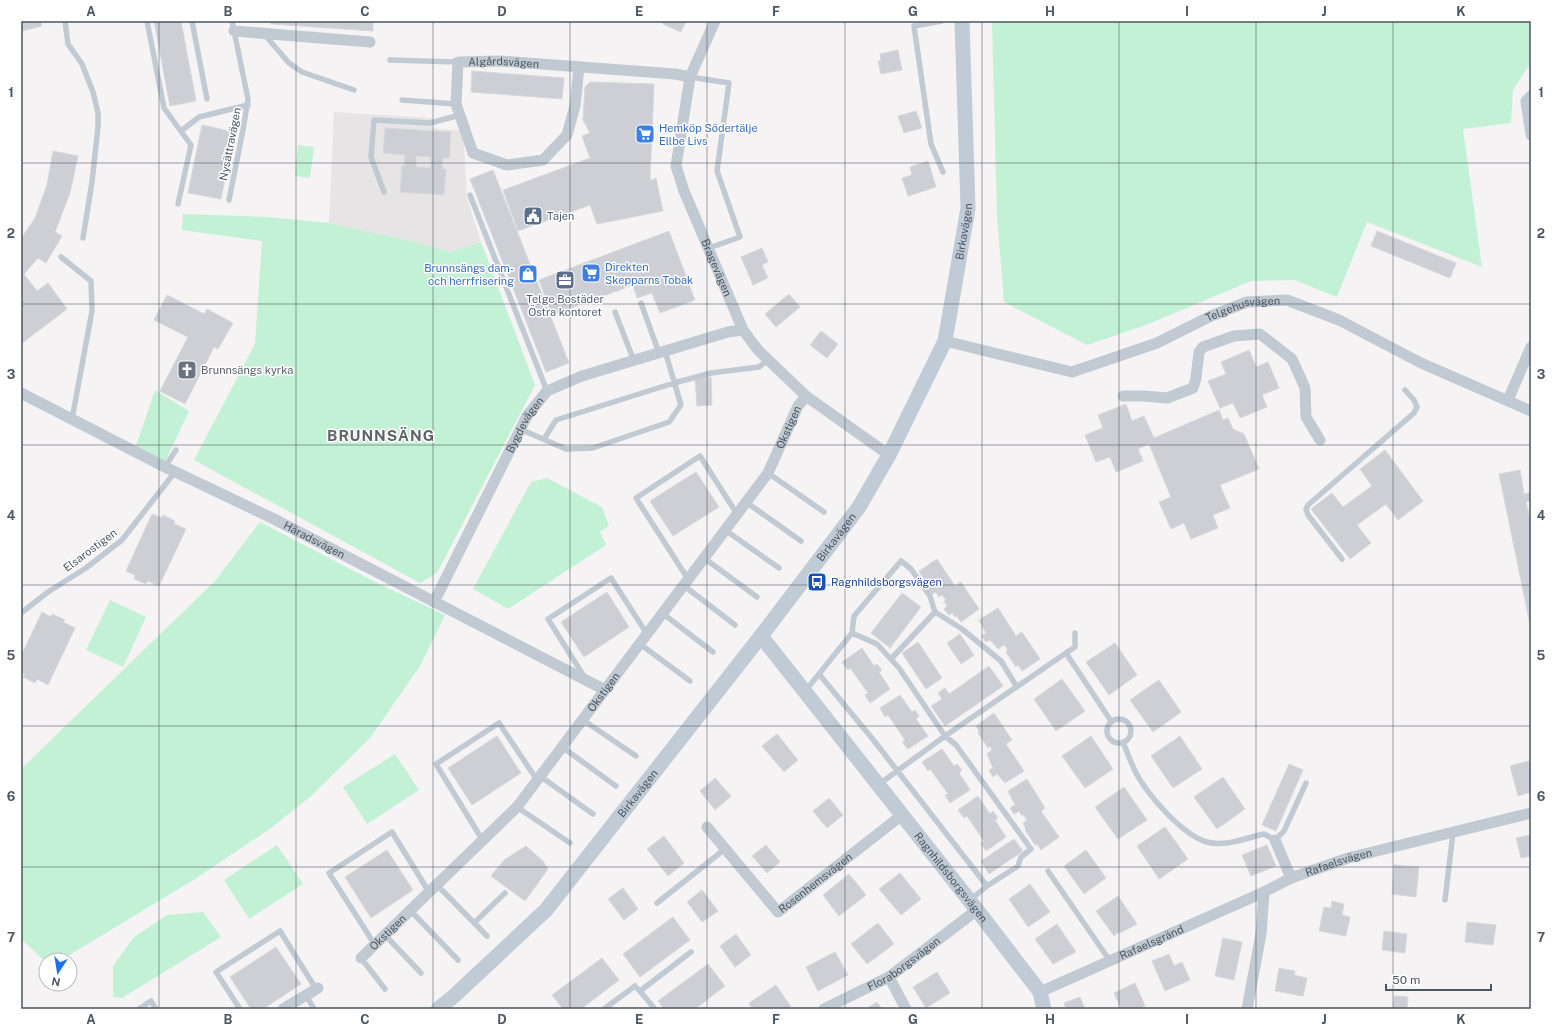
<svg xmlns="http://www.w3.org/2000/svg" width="1552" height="1030" font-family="'Public Sans',sans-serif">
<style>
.education{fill:#e6e4e5}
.green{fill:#c3f1d5}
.building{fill:#cdcfd5;stroke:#d7d9de;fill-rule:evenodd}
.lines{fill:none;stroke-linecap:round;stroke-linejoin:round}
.lane{stroke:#c1cad2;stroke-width:5.5}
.street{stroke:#c1cad2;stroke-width:11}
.secondary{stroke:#c1cbd6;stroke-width:15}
.grid{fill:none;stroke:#4a5661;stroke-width:1;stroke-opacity:0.55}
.labels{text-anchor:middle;stroke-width:3;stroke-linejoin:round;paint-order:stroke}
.street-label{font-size:11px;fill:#4a5661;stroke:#fff}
.shop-label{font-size:11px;fill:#366cbe;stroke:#fff;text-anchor:start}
.service-label{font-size:11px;fill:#4e5e75;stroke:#fff;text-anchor:start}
.worship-label{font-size:11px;fill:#5b616d;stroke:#fff;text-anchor:start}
.transit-label{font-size:11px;fill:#164399;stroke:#fff;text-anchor:start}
.district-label{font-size:15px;font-weight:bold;letter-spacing:1px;fill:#5f6368;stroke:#fff}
.neatline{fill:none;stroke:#4a5661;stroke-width:1.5}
.grid-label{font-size:13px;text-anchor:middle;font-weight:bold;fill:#4a5661}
</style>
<rect width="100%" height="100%" fill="#f5f3f3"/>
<!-- education -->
<path class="education" d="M334,112L432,118V128L463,131L467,198L481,242L450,252L411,241L329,223Z"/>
<!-- green -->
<path class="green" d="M992,21H1531V62L1513,90L1511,123L1463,129L1482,267L1367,222L1337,297L1294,280L1251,281L1146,325L1087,345L1004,302L997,217Z
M298,145L314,147L310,178L295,176Z
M183,214L267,217L329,223L411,241L450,252L481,242L535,385L437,573L420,583L194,460L255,344L262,241L182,230Z
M155,390L189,411L165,462L136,446Z
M547,478L602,507L609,526L600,532L606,545L508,609L473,589L531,482Z
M260,522L377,583L445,615L420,666L370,738L310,797L271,828L195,879L61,960H46V962L21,939V769L215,581Z
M110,600L146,617L123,667L86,650Z
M395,754L419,790L367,824L343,787Z
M277,845L303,884L249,919L224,880Z
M203,912L221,937L122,998L113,997V966L134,937L167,915Z"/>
<!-- building -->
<path class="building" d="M21,21H40L42,26L21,31Z
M154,21H181L196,101L170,106Z
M271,21H373V31L271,24Z
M664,21H686L681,32L663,24Z
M898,50L902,70L881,74L878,61H881L880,54Z
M472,71L564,78L562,99L471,92Z
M590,82L654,84L650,181L656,178L663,211L597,224L590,205L518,231L503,190L590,158L582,136L590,133L583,120L585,87Z
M916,111L922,128L904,133L898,116Z
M202,125L234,132L221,199L188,193Z
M385,128L451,132L449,158H443L442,169H446L444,195L400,192L402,166H404L405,155L383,153ZM416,156L431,157L430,168L416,167Z
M53,151L78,156L70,193L55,232L62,236L46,263L38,258L24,274L37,291L48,283L67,309L21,344V239L35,218L47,185Z
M928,161L936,187L908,196L902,178L912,175L910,167Z
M493,170L569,363L546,372L470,179Z
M669,231L695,300L660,313L652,293L637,298L633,285L552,315L539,280Z
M1377,231L1456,263L1450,278L1371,246Z
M762,248L768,262L762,265L768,278L753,285L741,257Z
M789,294L800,307L776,327L765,314Z
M167,295L204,314L207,309L233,323L218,349L214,347L185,404L160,391L188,337L154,320Z
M821,331L838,344L827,358L810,345Z
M1249,350L1256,367L1268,362L1279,388L1262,395L1267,407L1240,418L1233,403L1220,408L1208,381L1226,374L1221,362Z
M711,377L712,405L697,406L695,378Z
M1126,404L1132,421L1144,416L1154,438L1219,410L1223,420L1228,418L1233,429L1244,434L1259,469L1220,485L1230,508L1213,515L1218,528L1191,539L1184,523L1171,529L1159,502L1171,497L1149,444L1138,449L1143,461L1116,472L1110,457L1096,462L1085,435L1103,428L1098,415Z
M1385,450L1423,501L1398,520L1386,504L1357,525L1371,543L1350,559L1311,509L1332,493L1343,507L1372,486L1360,469Z
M1520,470L1524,494L1531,492V501L1526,502L1531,524V629L1499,474Z
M696,472L719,507L673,536L650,501Z
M152,514L162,518L163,515L175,521L174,524L186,529L159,586L148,581L146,584L134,579L135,575L126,571Z
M937,559L955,586L961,582L979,609L961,622L957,616L955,617L952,613L949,615L944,609L947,606L944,601L946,600L942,595L939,597L936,592L932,594L923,581L924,580L919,571Z
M607,592L629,627L584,657L561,622Z
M902,593L921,607L890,648L871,633Z
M998,608L1016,636L1022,632L1040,659L1022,671L1018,665L1016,667L1006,652L1008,650L1004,645L998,649L990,640L986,642L982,636L986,633L979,620Z
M42,612L51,617L52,614L65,620L63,622L75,628L48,685L37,679L35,683L23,677L25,674L21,672V656Z
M960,634L974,655L961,664L947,643Z
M918,642L942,678L926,689L902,653Z
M1115,643L1137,675L1109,695L1086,662Z
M862,648L874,666L877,664L882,670L879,672L890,689L870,703L865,695L868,693L850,668L848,670L842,662Z
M989,666L1003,686L945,726L931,706L942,699L938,693L945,688L949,694Z
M1062,679L1085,711L1056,731L1034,699Z
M1159,680L1181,712L1153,732L1130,700Z
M900,695L912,712L915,710L919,716L916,719L928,736L908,749L902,742L905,740L888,715L885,717L880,708Z
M994,713L1012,740L1006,744L1024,771L1005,783L997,774L993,777L989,770L993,768L987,754L992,750L990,746L988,748L978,733L979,731L976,726Z
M777,734L798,760L784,772L762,746Z
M497,736L521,773L472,805L448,768Z
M1091,736L1113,769L1085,788L1062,756Z
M1180,736L1202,769L1173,788L1151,756Z
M942,749L954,766L957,764L962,770L959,773L970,790L950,803L945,795L948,794L930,769L928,771L922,762Z
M1529,761L1531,769V792L1518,796L1510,766Z
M1289,764L1303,770L1276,831L1262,825Z
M1223,777L1245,809L1217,829L1194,797Z
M715,778L731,796L715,810L700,791Z
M1027,779L1045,808L1041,811L1059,837L1041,850L1037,844L1035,845L1025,830L1026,829L1023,823L1027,820L1023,814L1022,816L1019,811L1014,814L1010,808L1015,805L1008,791Z
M1124,787L1147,820L1118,839L1095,807Z
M978,796L990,814L993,811L998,818L995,820L1006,837L986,851L981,843L984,841L967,816L964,818L958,810Z
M829,798L843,815L827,828L813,811Z
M1165,827L1188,859L1159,879L1137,846Z
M1531,835V856L1521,858L1516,838Z
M664,836L684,863L668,876L647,849Z
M1014,839L1023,851L989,874L981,861Z
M766,845L780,862L767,873L752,856Z
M1267,845L1276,866L1251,876L1242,855Z
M526,846L543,861L548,869L525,901L491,876L504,860Z
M387,850L413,890L371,918L345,877Z
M1086,850L1106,878L1084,894L1064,866Z
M1394,865L1419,867L1416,897L1392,894Z
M900,873L921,899L901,915L879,889Z
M849,874L866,895L839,916L823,895Z
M1030,884L1050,912L1028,927L1009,899Z
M623,888L638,909L624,920L608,899Z
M702,890L718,911L702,922L687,902Z
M1118,896L1137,924L1120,933L1119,932L1114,936L1096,911Z
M1332,901L1344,904L1342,915L1350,917L1346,936L1319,931L1324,907L1331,908Z
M673,917L690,940L640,977L623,954Z
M1467,922L1496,925L1493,945L1465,942Z
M878,923L894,944L867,964L851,944Z
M1057,924L1076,952L1053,964L1035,939Z
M1384,931L1407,934L1405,953L1382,950Z
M736,934L751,955L735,967L720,946Z
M1223,938L1242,942L1234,980L1215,976Z
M276,947L301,984L263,1009H251L230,977Z
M835,952L848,975L818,991L806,967Z
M1169,954L1174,966L1182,962L1190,980L1165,991L1152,961Z
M602,958L619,980L581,1009H563L552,995Z
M708,964L725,986L695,1009H664L658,1001Z
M1279,968L1295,971L1294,975L1307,978L1303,996L1275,991Z
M937,972L950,993L926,1008L913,987Z
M1135,983L1145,1006L1140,1009H1121L1114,993Z
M776,985L791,1007L788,1009H752L749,1003Z
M1394,996L1408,997L1407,1009H1393Z
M1080,997L1085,1009H1066L1064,1003Z
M877,1002L882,1009H866Z"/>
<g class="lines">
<!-- lane -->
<path class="lane" d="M65,21L68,44L82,64L93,92L98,113V127L92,182L83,238
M147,21L164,108L191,145L178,204
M192,21L207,99
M942,21L914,26L931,144L943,172
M264,34L289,63L302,72L354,90
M390,60L458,62
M690,77L729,83L717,171L740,237L709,248
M402,100L456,104
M181,131L199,117L248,105
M384,192L371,157L374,120L430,123L460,115
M470,195L547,391
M229,200L243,130L248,99L232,21
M61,257L91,281L92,311L72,419
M641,303L659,353
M615,312L634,361
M520,429L566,449L593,448L669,422L681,405L665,351
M544,439L556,420L674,383L711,373L759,367L769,359
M165,467L176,450
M768,473L824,512
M746,502L801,541
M725,530L779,568
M704,558L757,597
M1342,559L1308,515L1306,509L1308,505L1414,413L1417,407L1414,400L1405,390
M688,579L636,498L700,456L737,514
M683,585L735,625
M21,613L48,592L86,568L122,540L175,472
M662,613L713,652
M852,633L854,616L901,561L911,569L930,596L935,612L962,629L1001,661L1017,687
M640,644L690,681
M1066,653L1111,721
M891,659L935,612
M819,674L875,742L987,886
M585,678L548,619L611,578L647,634
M806,690L852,633L877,644L899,668L945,736L956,745L1031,849L1021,857L1018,866L987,886L970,900
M1107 731a12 12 0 1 1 24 0a12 12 0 1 1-24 0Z
M583,720L636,756
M1123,742C1127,752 1131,763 1136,773C1148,795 1182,835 1207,842C1225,847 1246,838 1264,834L1275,840L1284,831L1306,783
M562,747L616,786
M540,776L593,814
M878,785L945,736L1066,653L1075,647V633
M517,807L570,843
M483,841L436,764L499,723L537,780
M1048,871L1110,961
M437,885L487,936
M1445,900L1453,833
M657,903L725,849
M410,910L458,960
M474,923L505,893
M385,935L421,973
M375,945L329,873L392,832L429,892
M361,958L385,989
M638,989L655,1009
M640,991L691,952
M306,995L314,1009
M139,1009L151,1001L156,1009
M240,1009L216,972L280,931L316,989
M604,1009L635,986"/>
<!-- street -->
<g class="street">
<path id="s1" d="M715,21L690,77L676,166L684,191L743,330L758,350L806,396L889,455"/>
<path d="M234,31L370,42"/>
<path id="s2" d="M579,67L575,106L567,135L543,160L507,165L473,153L456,104L458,62L500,61L675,74L690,77"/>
<path d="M1531,96L1526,101L1531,135"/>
<path id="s3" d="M945,341L1072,372L1157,343L1211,316L1247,302L1287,300L1339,320L1421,363L1531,411"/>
<path id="s4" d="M21,393L165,467L272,518L605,690"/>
<path d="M1123,396H1144L1167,398L1193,388L1196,378L1199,352L1203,347L1234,336L1260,334L1292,359L1305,388L1306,417L1320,440"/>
<path d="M1508,400L1531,347"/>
<path id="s5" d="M434,602L527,416L547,391L582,376L728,332L743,330"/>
<path id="s6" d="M707,827L778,912L902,815"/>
<path d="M1275,840L1291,878"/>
<path id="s7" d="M361,958L517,807L768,473L798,406L806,396"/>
<path d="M889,977L906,1009"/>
<path id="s8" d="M1040,992L1264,892"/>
<path d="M283,1009L318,988"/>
<path id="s9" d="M824,1009L889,977L977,910"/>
<path id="s10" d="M1247,1009L1261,934L1264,892L1291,878L1348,858L1531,813"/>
</g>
<!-- secondary -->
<g class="secondary">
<path id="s11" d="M761,636L977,910L1040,992L1044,1009"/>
<path id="s12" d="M438,1009L454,996L546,910L761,636L859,507L889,455L945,341L968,208L962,21"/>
</g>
</g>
<!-- grid -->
<path class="grid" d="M159,21V1009M296,21V1009M433,21V1009M570,21V1009M707,21V1009M845,21V1009M982,21V1009M1119,21V1009M1256,21V1009M1393,21V1009M21,163H1531M21,304H1531M21,445H1531M21,585H1531M21,726H1531M21,867H1531"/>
<!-- icons -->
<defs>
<symbol id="supermarket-square" viewBox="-11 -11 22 22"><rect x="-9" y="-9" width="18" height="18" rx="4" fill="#3f7fe0" stroke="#fff"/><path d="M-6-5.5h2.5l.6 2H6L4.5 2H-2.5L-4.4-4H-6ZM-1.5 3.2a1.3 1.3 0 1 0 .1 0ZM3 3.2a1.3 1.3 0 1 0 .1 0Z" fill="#fff"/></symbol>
<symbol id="civic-square" viewBox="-11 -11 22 22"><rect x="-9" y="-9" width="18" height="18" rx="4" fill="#5c6f8a" stroke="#fff"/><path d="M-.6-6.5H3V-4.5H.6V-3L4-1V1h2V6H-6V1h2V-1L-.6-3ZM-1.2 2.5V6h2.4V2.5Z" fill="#fff"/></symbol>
<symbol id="shop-square" viewBox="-11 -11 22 22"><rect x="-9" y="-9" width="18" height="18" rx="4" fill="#3f7fe0" stroke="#fff"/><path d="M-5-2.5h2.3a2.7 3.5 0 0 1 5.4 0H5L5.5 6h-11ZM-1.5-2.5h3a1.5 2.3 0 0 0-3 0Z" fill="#fff"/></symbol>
<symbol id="office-square" viewBox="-11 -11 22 22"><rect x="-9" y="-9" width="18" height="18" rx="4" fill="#5c6f8a" stroke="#fff"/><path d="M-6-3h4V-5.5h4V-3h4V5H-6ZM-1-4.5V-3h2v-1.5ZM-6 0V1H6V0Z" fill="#fff"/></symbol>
<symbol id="church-square" viewBox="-11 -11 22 22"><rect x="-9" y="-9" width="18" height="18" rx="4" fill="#6b7280" stroke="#fff"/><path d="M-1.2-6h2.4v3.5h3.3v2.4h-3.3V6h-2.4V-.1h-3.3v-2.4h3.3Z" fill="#fff"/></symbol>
<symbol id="bus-square" viewBox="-11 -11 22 22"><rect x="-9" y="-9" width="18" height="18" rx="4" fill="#1a4fb4" stroke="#fff"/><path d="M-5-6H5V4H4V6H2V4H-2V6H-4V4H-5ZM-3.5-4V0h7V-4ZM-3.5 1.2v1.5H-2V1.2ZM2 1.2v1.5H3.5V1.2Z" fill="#fff"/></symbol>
</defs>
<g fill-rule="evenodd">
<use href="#supermarket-square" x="634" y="123" width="22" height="22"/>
<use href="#civic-square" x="522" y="205" width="22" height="22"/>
<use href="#supermarket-square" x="580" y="262" width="22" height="22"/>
<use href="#shop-square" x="517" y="263" width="22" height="22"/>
<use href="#office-square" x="554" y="269" width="22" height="22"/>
<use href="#church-square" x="176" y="359" width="22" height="22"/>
<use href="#bus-square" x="806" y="571" width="22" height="22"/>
</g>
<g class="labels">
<!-- street labels -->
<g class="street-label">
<text dy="4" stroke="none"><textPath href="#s2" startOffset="316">Algårdsvägen</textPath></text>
<text transform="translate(230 144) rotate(-79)" y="4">Nysättravägen</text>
<text dy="4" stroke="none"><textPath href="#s12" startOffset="955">Birkavägen</textPath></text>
<text dy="4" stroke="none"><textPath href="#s1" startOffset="261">Bragevägen</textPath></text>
<text dy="4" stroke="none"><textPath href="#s3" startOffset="314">Telgehusvägen</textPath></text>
<text dy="4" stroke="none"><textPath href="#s5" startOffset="199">Bygdevägen</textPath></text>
<text dy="4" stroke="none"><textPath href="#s7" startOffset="685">Okstigen</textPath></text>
<text dy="4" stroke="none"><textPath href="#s12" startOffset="619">Birkavägen</textPath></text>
<text dy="4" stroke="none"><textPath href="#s4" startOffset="328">Häradsvägen</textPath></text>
<text transform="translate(90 550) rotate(-37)" y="4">Elsarostigen</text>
<text dy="4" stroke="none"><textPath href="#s7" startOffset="361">Okstigen</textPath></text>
<text dy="4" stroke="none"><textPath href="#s12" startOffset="295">Birkavägen</textPath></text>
<text dy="4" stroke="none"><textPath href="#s10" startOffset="199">Rafaelsvägen</textPath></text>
<text dy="4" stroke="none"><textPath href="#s11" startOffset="307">Ragnhildsborgsvägen</textPath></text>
<text dy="4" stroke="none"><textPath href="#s6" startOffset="158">Rosenhemsvägen</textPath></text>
<text dy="4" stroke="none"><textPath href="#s7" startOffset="37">Okstigen</textPath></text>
<text dy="4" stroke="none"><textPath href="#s8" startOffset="122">Rafaelsgränd</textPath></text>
<text dy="4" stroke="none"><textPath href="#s9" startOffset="92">Floraborgsvägen</textPath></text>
</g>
<!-- shop labels -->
<g class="shop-label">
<text x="659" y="132">Hemköp Södertälje<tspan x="659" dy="13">Ellbe Livs</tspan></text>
<text x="605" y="271">Direkten<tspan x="605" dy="13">Skepparns Tobak</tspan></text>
<text x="514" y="272" text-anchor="end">Brunnsängs dam-<tspan x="514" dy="13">och herrfrisering</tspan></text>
</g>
<!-- service labels -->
<g class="service-label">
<text x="547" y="220">Tajen</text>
<text x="565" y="303" text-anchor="middle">Telge Bostäder<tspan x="565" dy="13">Östra kontoret</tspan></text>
</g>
<!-- worship labels -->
<g class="worship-label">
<text x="201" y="374">Brunnsängs kyrka</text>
</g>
<!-- transit labels -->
<g class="transit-label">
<text x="831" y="586">Ragnhildsborgsvägen</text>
</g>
<!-- district labels -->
<g class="district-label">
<text x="381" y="441">BRUNNSÄNG</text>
</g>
</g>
<!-- border -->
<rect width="1552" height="1030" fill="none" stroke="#ffffff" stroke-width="44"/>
<!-- north arrow -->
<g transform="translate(58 972) rotate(192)"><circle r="19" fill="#ffffff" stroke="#b7bbc0"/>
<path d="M0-3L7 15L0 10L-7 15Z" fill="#1a73e8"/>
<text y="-6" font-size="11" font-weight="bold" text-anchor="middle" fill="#4a5661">N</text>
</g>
<!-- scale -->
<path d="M1386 984v6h105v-6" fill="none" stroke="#4a5661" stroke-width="2"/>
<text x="1392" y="984" font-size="12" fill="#4a5661" stroke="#ffffff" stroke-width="3" paint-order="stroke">50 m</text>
<rect x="22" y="22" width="1508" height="986" class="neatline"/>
<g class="grid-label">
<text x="91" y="16">A</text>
<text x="228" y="16">B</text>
<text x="365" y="16">C</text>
<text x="502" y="16">D</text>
<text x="639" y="16">E</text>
<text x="776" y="16">F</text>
<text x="913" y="16">G</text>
<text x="1050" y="16">H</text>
<text x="1187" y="16">I</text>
<text x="1324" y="16">J</text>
<text x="1461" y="16">K</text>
<text x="11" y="97">1</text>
<text x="1541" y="97">1</text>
<text x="11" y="238">2</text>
<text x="1541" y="238">2</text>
<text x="11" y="379">3</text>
<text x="1541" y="379">3</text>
<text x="11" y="520">4</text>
<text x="1541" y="520">4</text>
<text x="11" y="660">5</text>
<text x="1541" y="660">5</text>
<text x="11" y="801">6</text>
<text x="1541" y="801">6</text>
<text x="11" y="942">7</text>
<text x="1541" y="942">7</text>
<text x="91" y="1024">A</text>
<text x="228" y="1024">B</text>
<text x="365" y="1024">C</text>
<text x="502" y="1024">D</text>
<text x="639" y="1024">E</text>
<text x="776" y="1024">F</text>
<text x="913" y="1024">G</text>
<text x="1050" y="1024">H</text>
<text x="1187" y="1024">I</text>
<text x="1324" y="1024">J</text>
<text x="1461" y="1024">K</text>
</g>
</svg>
